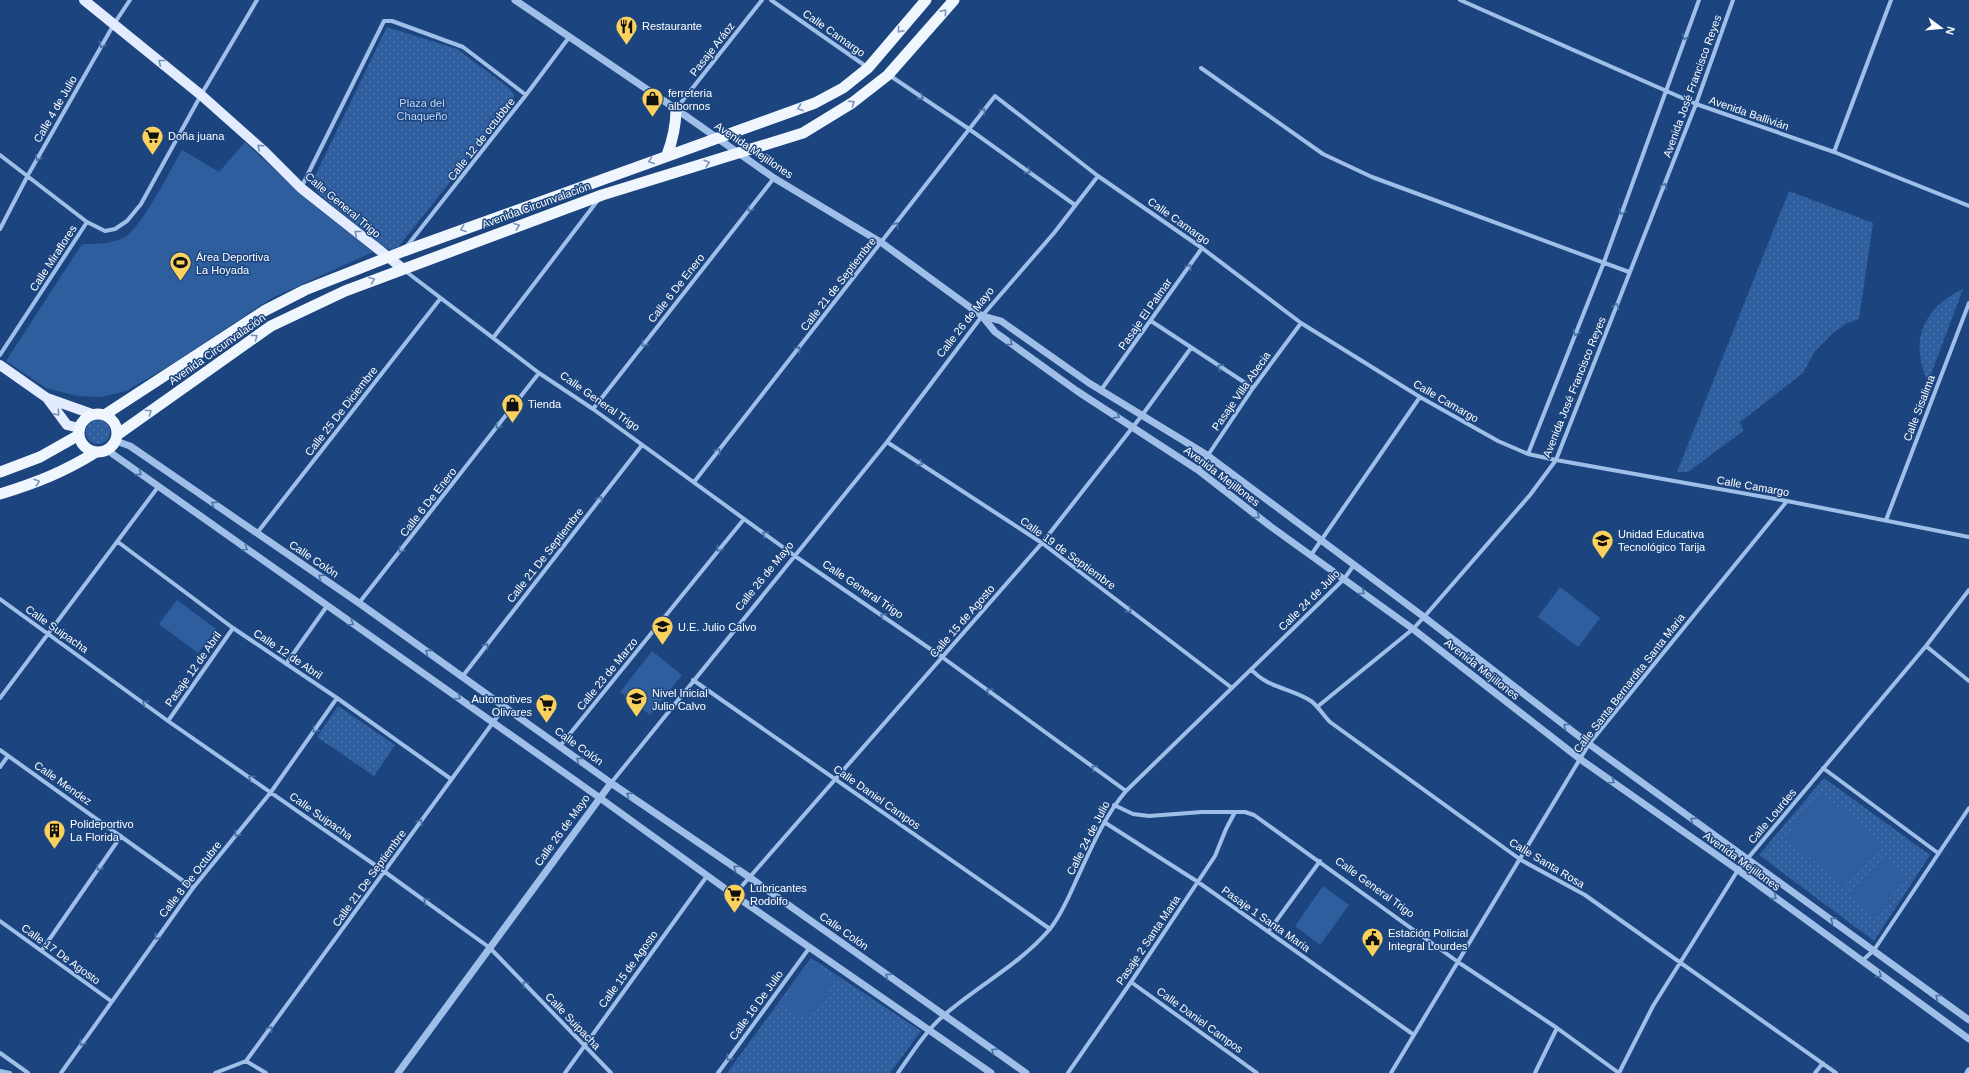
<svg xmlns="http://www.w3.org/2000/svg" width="1969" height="1073" font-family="Arial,sans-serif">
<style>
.grass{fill:url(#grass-dots)}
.pitch{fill:#2f5e9e}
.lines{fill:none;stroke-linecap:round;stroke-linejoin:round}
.minor{stroke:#9fbfe9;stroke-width:4}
.tertiary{stroke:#9fbfe9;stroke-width:7}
.primary{stroke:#e2ecfe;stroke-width:10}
.trunk{stroke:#f0f6fe;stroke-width:11}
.oneway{stroke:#7b95b8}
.oneway2{stroke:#4a70a4}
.oneway3{stroke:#7590b8}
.labels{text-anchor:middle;stroke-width:3;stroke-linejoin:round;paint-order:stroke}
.poi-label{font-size:11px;fill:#fff;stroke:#1c457f;text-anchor:start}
.street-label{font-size:11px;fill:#fff;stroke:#1c457f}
.park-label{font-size:11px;fill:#c4d9f7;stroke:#1c457f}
</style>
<defs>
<pattern id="grass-dots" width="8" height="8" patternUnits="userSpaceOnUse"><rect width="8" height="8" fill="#2f5e9e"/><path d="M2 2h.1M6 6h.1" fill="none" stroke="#4e76ad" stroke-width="1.8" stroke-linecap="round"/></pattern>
</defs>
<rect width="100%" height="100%" fill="#1c457f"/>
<!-- grass -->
<path class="grass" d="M387,27L457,49L508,87L514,94L513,103L399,246L391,250L382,247L316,191L312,182Z
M1789,191L1873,223L1859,319L1847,323L1832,334L1815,351L1803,373L1740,422L1743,431L1688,472H1677Z
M1963,289L1928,382C1909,341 1923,308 1963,289Z
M86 432a12 12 0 1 1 24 0a12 12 0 1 1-24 0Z
M338,706L395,745L374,776L317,737Z
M1824,778L1930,855L1874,941L1759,855Z
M811,958L921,1031L890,1073H727Z"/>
<!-- pitch -->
<path class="pitch" d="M245,142L299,193L373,252L272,298L169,366L126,391L101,397L77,396L46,388L6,361L82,244C96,244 112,244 125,237C141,228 171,169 182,150L219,172Z
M1560,587L1600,618L1578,647L1538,617Z
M177,600L216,629L198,653L159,624Z
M652,651L682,675L650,715L620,692Z
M1822,793L1882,843L1845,887L1785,837Z
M1885,856L1908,877L1874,917L1850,896Z
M1323,886L1349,905L1320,945L1295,926Z
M811,961L837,980L807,1021L782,1002Z"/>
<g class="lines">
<!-- minor -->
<path class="minor" d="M771,0L867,67
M1460,0L1696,104L1834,152L1969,206
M1201,68L1323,154L1372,177L1629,272
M889,75L969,129L1075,205
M676,109L762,0
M1834,152L1891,0
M0,155L87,222L105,231L115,229L127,221L141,204L201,95L257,0
M301,188L384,21H392L463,47L526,95
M0,229L28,175L114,24L130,0
M407,246L526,95L570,36
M404,270L539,373L593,409L795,556L942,657L1126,791
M1151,321L1253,388
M493,338L598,200
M0,355L87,222
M1101,390L1202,248
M593,409L774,178
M887,442L1042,543L1232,688
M1528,454L1604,262L1699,0
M1198,470L1253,388L1301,323
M694,482L995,96L1098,176L1202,248L1301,323L1420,397L1498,441L1528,454L1556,460L1787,501L1969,537
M1886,520L1969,303
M257,533L440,299
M118,542L233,628L337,698L451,779
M1311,555L1420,397
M0,599L168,721L385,872L490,948L611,1073
M359,603L539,373
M1926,646L1969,681
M286,664L327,606
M1251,669C1267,688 1291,688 1311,701C1318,706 1324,716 1330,722L1521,860L1585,895L1836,1073
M462,677L642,445
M693,680L1050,929
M0,698L158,487
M1317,707L1413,629L1424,617L1530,495L1556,460L1696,104L1733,0
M168,721L233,628
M560,746L744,519
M0,750L193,888
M0,767L8,756
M1823,768L1938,853
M611,783L887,442L982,316L1054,233L1098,176
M1114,805L1133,814L1149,816L1202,812H1245L1254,815L1458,962L1557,1028L1619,1073
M1104,822L1198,882L1414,1035
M734,895L1042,543L1143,414L1191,348
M0,921L111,1001
M1268,932L1320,861
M42,950L121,836
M1862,961L1874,950L1969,808
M1131,982L1257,1073
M0,1053L28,1073
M246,1061L505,706
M0,1071L10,1073
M61,1073L193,888L271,792L337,698
M215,1073L246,1061L266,1073
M565,1073L707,876
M718,1073L810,947
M898,1073C912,1053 925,1032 943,1016C977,986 1019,965 1049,930C1060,917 1068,899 1075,883C1090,851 1103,818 1126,791L1344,579L1354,565
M1068,1073L1131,982L1215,856L1226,829L1235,812
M1391,1073L1589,744L1787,501
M1535,1073L1557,1028
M1619,1073L1653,1006L1738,870L1926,646L1969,590
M1815,1073L1823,1063"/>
<!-- tertiary -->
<path class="tertiary" d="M515,0L676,109L774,178L882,243L982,316L995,332L1077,391L1198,470L1270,526L1413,629L1580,759L1738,870L1969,1039
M983,316L1001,321L1089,383L1207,455L1424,617L1589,744L1969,1020
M116,441L130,446L359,603L611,783L749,877L1026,1073
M107,450L600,798L734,895L991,1073
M398,1073L611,783
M1968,1073L1969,1071"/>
<!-- primary -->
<path class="primary" d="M84,0L201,95L264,151L301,188L402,268
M0,365L47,398
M79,428L67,425L47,398L92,414"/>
<!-- trunk -->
<path class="trunk" d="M667,155C673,139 676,126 676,109
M79 433a19 19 0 1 1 38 0a19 19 0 1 1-38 0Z
M106,414L264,311L305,290L404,251L815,103L843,88L868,68L926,0
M117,435L271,326L345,291L602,195L803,133L852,103L888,75L954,0
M0,472L40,457L79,435
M0,494C36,483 64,472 96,452"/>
</g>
<!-- one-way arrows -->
<defs><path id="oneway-chevron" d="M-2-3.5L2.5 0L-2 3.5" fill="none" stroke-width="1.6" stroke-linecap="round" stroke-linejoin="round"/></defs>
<g class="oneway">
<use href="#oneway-chevron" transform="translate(944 12) rotate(-49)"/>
<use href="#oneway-chevron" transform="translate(900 30) rotate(131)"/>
<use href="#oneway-chevron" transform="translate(852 103) rotate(-34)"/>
<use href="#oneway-chevron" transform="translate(800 108) rotate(160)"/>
<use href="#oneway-chevron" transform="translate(651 161) rotate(160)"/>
<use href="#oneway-chevron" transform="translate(707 163) rotate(-17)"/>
<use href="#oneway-chevron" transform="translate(517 226) rotate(-20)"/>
<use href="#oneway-chevron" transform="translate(463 229) rotate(160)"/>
<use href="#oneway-chevron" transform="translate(372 280) rotate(-21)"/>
<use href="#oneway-chevron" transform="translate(255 337) rotate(-36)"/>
<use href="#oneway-chevron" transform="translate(149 412) rotate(-36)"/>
<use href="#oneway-chevron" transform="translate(37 482) rotate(-18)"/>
</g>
<g class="oneway2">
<use href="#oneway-chevron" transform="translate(1685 37) rotate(110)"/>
<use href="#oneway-chevron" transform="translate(102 45) rotate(120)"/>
<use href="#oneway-chevron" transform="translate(921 97) rotate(34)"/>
<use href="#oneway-chevron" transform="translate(983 111) rotate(-51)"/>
<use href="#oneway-chevron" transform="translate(38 158) rotate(120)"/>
<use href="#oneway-chevron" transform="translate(1028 171) rotate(36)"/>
<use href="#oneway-chevron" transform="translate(1664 186) rotate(-68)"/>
<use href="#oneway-chevron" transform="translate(750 209) rotate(128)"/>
<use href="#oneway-chevron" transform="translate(1622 212) rotate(110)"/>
<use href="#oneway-chevron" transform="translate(896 225) rotate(-53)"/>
<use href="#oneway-chevron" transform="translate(1189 267) rotate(-55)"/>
<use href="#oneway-chevron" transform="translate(1616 306) rotate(-69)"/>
<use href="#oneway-chevron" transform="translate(1576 333) rotate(112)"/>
<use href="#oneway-chevron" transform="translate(1010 343) rotate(36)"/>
<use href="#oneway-chevron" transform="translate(644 344) rotate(128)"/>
<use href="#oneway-chevron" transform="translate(798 349) rotate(-52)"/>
<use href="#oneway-chevron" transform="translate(1220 367) rotate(-147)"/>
<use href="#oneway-chevron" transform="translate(1117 416) rotate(32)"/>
<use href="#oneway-chevron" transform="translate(498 426) rotate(128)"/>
<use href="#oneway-chevron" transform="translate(718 451) rotate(-52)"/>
<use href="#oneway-chevron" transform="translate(920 463) rotate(33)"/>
<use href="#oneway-chevron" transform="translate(139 473) rotate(36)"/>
<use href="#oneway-chevron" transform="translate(600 499) rotate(-52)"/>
<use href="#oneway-chevron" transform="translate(214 504) rotate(-146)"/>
<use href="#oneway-chevron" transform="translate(1257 516) rotate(38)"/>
<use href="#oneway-chevron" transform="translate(765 534) rotate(-144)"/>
<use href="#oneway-chevron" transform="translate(245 548) rotate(35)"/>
<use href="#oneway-chevron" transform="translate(719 549) rotate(129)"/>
<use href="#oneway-chevron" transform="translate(401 550) rotate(128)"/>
<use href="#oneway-chevron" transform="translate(321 577) rotate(-146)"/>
<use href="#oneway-chevron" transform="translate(1362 592) rotate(36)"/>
<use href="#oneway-chevron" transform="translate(1129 610) rotate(37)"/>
<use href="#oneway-chevron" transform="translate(883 616) rotate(-146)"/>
<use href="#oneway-chevron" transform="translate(351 623) rotate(35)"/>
<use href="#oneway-chevron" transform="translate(486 646) rotate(-52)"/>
<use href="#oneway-chevron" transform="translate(428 652) rotate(-144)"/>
<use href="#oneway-chevron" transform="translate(989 691) rotate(-144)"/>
<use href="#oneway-chevron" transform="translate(458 697) rotate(35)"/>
<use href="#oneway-chevron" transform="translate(145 703) rotate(-144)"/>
<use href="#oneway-chevron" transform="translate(1566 726) rotate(-142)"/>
<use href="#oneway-chevron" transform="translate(315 730) rotate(126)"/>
<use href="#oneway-chevron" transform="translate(579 760) rotate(-144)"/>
<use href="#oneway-chevron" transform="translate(1094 768) rotate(-144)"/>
<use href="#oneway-chevron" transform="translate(251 778) rotate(-145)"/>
<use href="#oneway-chevron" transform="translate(1612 781) rotate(35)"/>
<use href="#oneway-chevron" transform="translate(629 795) rotate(-146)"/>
<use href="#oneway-chevron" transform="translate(1693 820) rotate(-144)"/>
<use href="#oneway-chevron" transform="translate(420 822) rotate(-55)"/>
<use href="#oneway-chevron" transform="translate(237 834) rotate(129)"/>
<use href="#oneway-chevron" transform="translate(99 868) rotate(125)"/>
<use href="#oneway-chevron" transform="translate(736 868) rotate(-146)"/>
<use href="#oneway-chevron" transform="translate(1774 897) rotate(37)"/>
<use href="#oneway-chevron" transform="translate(426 901) rotate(-144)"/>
<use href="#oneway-chevron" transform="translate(1833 920) rotate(-144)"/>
<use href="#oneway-chevron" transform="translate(157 937) rotate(126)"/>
<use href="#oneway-chevron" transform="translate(1879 975) rotate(36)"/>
<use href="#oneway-chevron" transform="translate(888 976) rotate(-145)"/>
<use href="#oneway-chevron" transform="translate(525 984) rotate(-134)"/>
<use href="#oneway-chevron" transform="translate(1938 997) rotate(-143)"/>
<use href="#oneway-chevron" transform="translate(270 1029) rotate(-54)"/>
<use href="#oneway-chevron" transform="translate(82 1043) rotate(125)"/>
<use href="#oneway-chevron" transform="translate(994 1051) rotate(-145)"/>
<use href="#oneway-chevron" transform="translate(729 1058) rotate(126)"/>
</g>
<g class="oneway3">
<use href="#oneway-chevron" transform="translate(161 62) rotate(-141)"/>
<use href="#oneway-chevron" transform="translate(260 147) rotate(-138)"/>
<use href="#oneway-chevron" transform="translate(357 233) rotate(-141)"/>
<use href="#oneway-chevron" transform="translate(57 413) rotate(50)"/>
</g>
<!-- icons -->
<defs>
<symbol id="restaurant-pin" viewBox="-11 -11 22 30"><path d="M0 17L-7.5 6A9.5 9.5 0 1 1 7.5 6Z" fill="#fad15d" stroke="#1c457f"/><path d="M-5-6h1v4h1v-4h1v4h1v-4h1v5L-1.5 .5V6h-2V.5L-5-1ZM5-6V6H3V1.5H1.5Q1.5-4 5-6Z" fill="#111"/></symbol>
<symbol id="shop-pin" viewBox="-11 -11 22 30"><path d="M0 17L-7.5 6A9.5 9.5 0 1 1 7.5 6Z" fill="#fad15d" stroke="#1c457f"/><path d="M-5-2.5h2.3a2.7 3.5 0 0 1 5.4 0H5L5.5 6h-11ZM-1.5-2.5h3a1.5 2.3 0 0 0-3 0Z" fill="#111"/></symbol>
<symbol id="supermarket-pin" viewBox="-11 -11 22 30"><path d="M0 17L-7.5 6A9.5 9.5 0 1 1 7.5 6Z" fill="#fad15d" stroke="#1c457f"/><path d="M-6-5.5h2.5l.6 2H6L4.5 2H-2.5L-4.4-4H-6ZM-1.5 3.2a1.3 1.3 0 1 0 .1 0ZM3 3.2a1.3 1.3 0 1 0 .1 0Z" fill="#111"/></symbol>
<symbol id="stadium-pin" viewBox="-11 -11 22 30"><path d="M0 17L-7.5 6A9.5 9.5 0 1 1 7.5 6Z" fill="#fad15d" stroke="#1c457f"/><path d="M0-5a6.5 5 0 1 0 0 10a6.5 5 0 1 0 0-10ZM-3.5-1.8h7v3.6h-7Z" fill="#111"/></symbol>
<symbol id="school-pin" viewBox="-11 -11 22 30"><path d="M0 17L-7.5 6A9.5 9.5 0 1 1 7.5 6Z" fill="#fad15d" stroke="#1c457f"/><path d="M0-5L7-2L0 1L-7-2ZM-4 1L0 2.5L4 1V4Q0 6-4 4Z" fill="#111"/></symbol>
<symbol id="building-pin" viewBox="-11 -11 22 30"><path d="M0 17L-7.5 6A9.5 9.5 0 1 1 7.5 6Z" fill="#fad15d" stroke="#1c457f"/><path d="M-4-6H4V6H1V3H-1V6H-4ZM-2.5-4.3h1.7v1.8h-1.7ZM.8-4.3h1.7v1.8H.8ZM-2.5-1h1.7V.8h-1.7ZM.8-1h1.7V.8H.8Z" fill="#111"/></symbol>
<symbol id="civic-pin" viewBox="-11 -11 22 30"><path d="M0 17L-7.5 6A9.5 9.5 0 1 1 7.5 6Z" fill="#fad15d" stroke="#1c457f"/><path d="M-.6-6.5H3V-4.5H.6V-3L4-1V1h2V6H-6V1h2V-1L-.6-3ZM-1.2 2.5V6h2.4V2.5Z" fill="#111"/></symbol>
</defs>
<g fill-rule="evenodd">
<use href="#restaurant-pin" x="614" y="14" width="25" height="34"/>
<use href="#shop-pin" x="640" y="86" width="25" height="34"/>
<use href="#supermarket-pin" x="140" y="124" width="25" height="34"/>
<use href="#stadium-pin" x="168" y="250" width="25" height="34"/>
<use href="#shop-pin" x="500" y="392" width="25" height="34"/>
<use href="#school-pin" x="1590" y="528" width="25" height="34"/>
<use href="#school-pin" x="650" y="614" width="25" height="34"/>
<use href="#school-pin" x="624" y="686" width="25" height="34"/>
<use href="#supermarket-pin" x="534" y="692" width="25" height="34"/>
<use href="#building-pin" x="42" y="818" width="25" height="34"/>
<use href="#supermarket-pin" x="722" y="882" width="25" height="34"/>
<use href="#civic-pin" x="1360" y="926" width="25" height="34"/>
</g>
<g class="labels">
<!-- poi labels -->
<g class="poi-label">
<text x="642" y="30">Restaurante</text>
<text x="668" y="97">ferreteria<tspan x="668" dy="13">albornos</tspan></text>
<text x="168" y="140">Doña juana</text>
<text x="196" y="261">Área Deportiva<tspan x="196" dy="13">La Hoyada</tspan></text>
<text x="528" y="408">Tienda</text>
<text x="1618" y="538">Unidad Educativa<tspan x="1618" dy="13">Tecnológico Tarija</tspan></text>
<text x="678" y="631">U.E. Julio Calvo</text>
<text x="652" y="697">Nivel Inicial<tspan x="652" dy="13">Julio Calvo</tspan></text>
<text x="532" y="703" text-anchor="end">Automotives<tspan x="532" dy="13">Olivares</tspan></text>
<text x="70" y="828">Polideportivo<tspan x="70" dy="13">La Florida</tspan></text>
<text x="750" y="892">Lubricantes<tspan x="750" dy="13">Rodolfo</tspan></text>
<text x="1388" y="937">Estación Policial<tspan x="1388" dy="13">Integral Lourdes</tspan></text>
</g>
<!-- street labels -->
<g class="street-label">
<text transform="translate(834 33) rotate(35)" y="4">Calle Camargo</text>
<text transform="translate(712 49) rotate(-52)" y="4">Pasaje Aráoz</text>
<text transform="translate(1692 86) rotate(-70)" y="4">Avenida José Francisco Reyes</text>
<text transform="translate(55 109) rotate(-60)" y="4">Calle 4 de Julio</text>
<text transform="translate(1749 113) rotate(19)" y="4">Avenida Ballivián</text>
<text transform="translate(481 139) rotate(-52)" y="4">Calle 12 de octubbre</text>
<text transform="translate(754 150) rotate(34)" y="4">Avenida Mejillones</text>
<text transform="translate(343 205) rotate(40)" y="4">Calle General Trigo</text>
<text transform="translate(536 205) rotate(-20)" y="4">Avenida Circunvalación</text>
<text transform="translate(1179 221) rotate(35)" y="4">Calle Camargo</text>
<text transform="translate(53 258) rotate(-57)" y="4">Calle Miraflores</text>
<text transform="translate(838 284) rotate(-52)" y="4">Calle 21 de Septiembre</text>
<text transform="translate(676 288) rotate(-52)" y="4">Calle 6 De Enero</text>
<text transform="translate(1145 314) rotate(-55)" y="4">Pasaje El Palmar</text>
<text transform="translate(965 322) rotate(-52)" y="4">Calle 26 de Mayo</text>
<text transform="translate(217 349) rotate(-35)" y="4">Avenida Circunvalación</text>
<text transform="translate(1574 387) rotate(-68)" y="4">Avenida José Francisco Reyes</text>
<text transform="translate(1241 391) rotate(-55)" y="4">Pasaje Villa Abecia</text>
<text transform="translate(600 401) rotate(35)" y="4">Calle General Trigo</text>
<text transform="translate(1446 401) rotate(30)" y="4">Calle Camargo</text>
<text transform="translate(1919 408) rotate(-69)" y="4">Calle Sisalima</text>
<text transform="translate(341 411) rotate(-52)" y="4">Calle 25 De Diciembre</text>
<text transform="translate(1222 476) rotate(37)" y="4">Avenida Mejillones</text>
<text transform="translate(1753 486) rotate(10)" y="4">Calle Camargo</text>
<text transform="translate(428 502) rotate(-52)" y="4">Calle 6 De Enero</text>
<text transform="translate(1068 553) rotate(36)" y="4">Calle 19 de Septiembre</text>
<text transform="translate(545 555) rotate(-52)" y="4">Calle 21 De Septiembre</text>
<text transform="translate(314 559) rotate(34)" y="4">Calle Colón</text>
<text transform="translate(764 576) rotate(-51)" y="4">Calle 26 de Mayo</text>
<text transform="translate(863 589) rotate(34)" y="4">Calle General Trigo</text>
<text transform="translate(1309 600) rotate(-45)" y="4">Calle 24 de Julio</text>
<text transform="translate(962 621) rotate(-49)" y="4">Calle 15 de Agosto</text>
<text transform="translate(57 629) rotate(35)" y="4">Calle Suipacha</text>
<text transform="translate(288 654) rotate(34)" y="4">Calle 12 de Abril</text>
<text transform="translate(193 669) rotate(-55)" y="4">Pasaje 12 de Abril</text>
<text transform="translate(1482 669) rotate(38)" y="4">Avenida Mejillones</text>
<text transform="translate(607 674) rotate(-51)" y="4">Calle 23 de Marzo</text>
<text transform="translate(1629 683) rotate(-52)" y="4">Calle Santa Bernardita Santa Maria</text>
<text transform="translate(579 746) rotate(36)" y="4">Calle Colón</text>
<text transform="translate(63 783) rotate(35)" y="4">Calle Mendez</text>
<text transform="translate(877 797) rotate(35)" y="4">Calle Daniel Campos</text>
<text transform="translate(321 816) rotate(35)" y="4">Calle Suipacha</text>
<text transform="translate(1772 816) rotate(-50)" y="4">Calle Lourdes</text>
<text transform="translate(562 830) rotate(-54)" y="4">Calle 26 de Mayo</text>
<text transform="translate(1088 838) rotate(-63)" y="4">Calle 24 de Julio</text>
<text transform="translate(1742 861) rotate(36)" y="4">Avenida Mejillones</text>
<text transform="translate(1547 863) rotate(31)" y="4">Calle Santa Rosa</text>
<text transform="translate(369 878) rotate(-54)" y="4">Calle 21 De Septiembre</text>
<text transform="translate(190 879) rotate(-52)" y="4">Calle 8 De Octubre</text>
<text transform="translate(1375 887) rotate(36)" y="4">Calle General Trigo</text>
<text transform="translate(1266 919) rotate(35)" y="4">Pasaje 1 Santa Maria</text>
<text transform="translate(844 931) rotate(35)" y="4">Calle Colón</text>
<text transform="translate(1148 940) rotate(-56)" y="4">Pasaje 2 Santa Maria</text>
<text transform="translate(61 954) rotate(36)" y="4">Calle 17 De Agosto</text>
<text transform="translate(628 969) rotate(-54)" y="4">Calle 15 de Agosto</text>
<text transform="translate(756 1005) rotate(-54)" y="4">Calle 16 De Julio</text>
<text transform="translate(1200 1020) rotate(36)" y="4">Calle Daniel Campos</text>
<text transform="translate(573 1021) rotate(46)" y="4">Calle Suipacha</text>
</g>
<!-- park labels -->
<g class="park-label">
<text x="422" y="107">Plaza del<tspan x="422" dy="13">Chaqueño</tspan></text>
</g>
</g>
<!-- north arrow -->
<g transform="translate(1941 28) rotate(106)" stroke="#1c457f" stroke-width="3" paint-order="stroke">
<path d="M0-3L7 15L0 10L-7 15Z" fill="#ffffff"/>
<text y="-6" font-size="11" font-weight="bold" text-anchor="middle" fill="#ffffff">N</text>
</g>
</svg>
